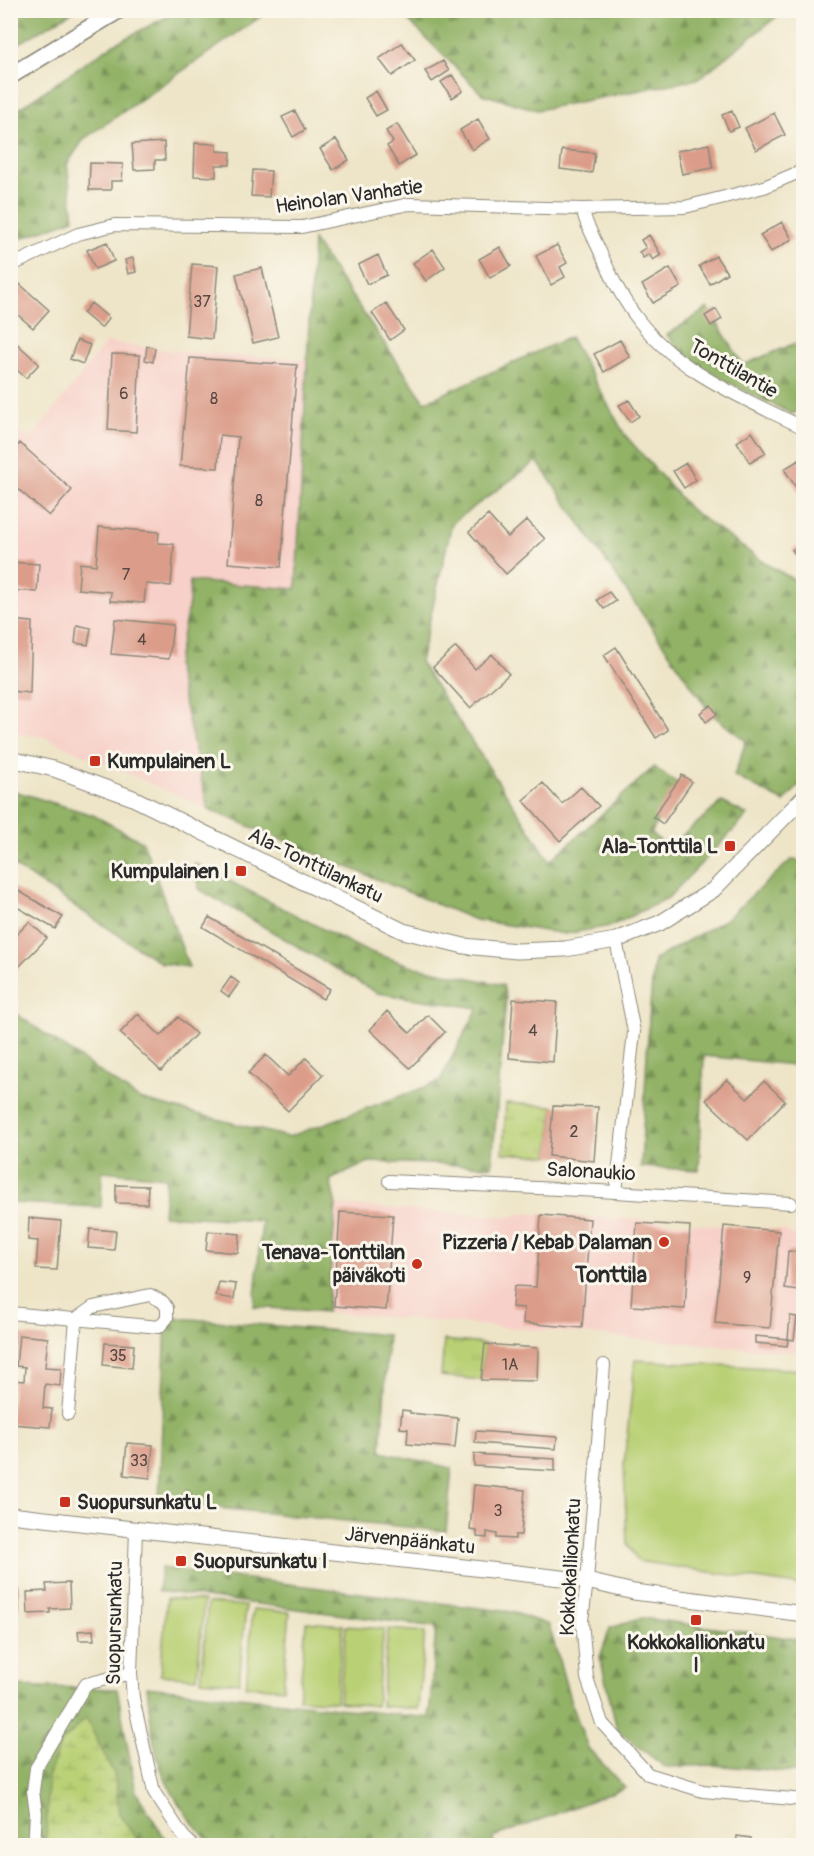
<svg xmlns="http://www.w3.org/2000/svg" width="814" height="1856" font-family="Pangolin,sans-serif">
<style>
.built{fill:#f7d1c9}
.green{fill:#b9d074;stroke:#727e50;stroke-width:1.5}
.forest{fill:url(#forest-firs);stroke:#5e6e48;stroke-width:1.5}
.wetland{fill:url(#wetland-marsh);stroke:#727e50;stroke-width:1.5}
.park{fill:url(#park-tufts);stroke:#727e50;stroke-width:1.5}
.building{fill:#db9c89}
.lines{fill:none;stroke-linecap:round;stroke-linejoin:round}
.minor-casing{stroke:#8c887a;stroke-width:14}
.tertiary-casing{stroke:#8c887a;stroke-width:17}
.secondary-casing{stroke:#8c887a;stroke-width:19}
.minor{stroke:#fff;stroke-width:12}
.tertiary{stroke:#fff;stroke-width:15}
.secondary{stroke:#fff;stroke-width:16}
.poi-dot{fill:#c8321e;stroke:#fbf7ec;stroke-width:2}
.labels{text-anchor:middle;stroke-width:6;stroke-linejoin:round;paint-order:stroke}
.number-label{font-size:16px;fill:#574742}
.street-label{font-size:20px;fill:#2b2b2b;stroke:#fbf7ec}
.poi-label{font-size:20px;font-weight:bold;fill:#2b2b2b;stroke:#fbf7ec;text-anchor:end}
.quarter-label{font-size:22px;font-weight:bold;fill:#2b2b2b;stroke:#fbf7ec}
</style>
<defs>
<pattern id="forest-firs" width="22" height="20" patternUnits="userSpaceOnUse" patternTransform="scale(1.5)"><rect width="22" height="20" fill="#92b266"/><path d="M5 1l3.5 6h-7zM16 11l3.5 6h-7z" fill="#779154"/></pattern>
<pattern id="wetland-marsh" width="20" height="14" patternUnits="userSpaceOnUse" patternTransform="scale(1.5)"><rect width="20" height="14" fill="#b9d074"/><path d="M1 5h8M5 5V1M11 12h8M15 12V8" fill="none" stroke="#9fb365"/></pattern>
<pattern id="park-tufts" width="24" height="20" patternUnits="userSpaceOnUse" patternTransform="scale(1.5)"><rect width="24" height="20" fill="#b9d074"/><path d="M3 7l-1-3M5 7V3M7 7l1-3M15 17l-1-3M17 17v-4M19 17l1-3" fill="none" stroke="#9fb365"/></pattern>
</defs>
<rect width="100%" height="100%" fill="#fbf7ec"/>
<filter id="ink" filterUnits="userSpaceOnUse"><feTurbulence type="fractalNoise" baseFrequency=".0167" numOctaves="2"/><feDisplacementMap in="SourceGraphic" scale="12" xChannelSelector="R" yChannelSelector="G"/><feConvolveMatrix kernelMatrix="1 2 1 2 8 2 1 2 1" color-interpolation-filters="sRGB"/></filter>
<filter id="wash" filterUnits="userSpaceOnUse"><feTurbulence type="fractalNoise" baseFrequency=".008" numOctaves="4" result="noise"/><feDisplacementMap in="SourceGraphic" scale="24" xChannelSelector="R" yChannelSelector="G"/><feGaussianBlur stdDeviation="1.35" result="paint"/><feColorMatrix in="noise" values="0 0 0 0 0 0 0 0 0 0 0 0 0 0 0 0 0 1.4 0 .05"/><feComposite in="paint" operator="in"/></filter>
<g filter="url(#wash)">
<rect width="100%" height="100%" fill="#eee5c8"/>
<!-- built -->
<path class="built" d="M106,342L173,351L307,360L296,589L190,581L189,603L176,666L208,809L44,737L11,733L10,423L30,441Z
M336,1205L508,1217L524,1213L627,1219L785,1230L803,1241L804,1324L801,1346L792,1352L327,1312Z"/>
<!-- green -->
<path class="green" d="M635,1360L803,1370V1586L638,1561L627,1543L624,1464Z
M167,1598L204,1601L197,1678L160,1675Z
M208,1603L246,1606L239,1683L201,1680Z
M253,1609L290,1612L283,1689L246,1686Z
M306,1622L343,1625L336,1702L299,1699Z
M346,1626L384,1629L376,1706L339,1702Z
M388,1629L425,1632L418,1709L381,1706Z"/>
<!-- forest -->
<path class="forest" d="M11,10H74V11L11,48Z
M180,10L269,11L84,139L67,164L74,219L11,242V114L114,44Z
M399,11H784L698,79L537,110L482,94Z
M313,240L425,402L570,337L625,435L690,509L765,563L803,585V781L784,802L734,776L746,741L711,714L537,461L452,523L420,662L550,861L654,767L677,783L651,834L669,847L722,802L748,815L668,898L611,926L565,934L475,920L208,809L176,666L189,603L190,581L296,589Z
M708,308L743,365L803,340V408L792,414L727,382L683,354L667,335Z
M11,790L93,815L143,842L189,967L161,963L11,864Z
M791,860L803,861V1066L704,1056L699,1170L641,1167L649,1017L654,960L726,919Z
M194,863L364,950L416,967L503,985L506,998L492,1166L369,1162L330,1180L336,1205L327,1312L254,1307L262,1221L163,1215L166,1177L102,1171L101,1207L11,1203V1014L15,1013L139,1099L288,1137L439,1082L478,1008L377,993L199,889Z
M166,1317L388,1335L381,1452L452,1468L446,1531L159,1502Z
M161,1568L512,1612L549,1625L570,1699L588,1748L625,1788L494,1837V1845H213C188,1821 166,1789 157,1756C151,1734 150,1709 147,1687L429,1718L436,1627L158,1591Z
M642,1618L803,1640V1773L712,1765L665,1767L617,1730L600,1657L610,1628Z
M11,1686L117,1689L136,1792L164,1837L172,1845L11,1846Z"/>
<!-- wetland -->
<path class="wetland" d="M86,1718L115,1776L119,1814L141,1845H46L48,1777L61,1743Z"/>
<!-- park -->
<path class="park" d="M506,1103L553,1106L549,1156L503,1153Z
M444,1340L485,1344L481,1380L441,1376Z"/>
<g id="blocks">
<!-- building -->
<path class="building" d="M402,43L415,60L392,76L379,59Z
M443,61L449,71L432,82L425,71Z
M452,75L463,91L452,98L441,82Z
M376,91L387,110L376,116L365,98Z
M295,111L305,130L293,137L282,117Z
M732,111L739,127L729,131L722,115Z
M774,113L785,135L756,150L745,128Z
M478,119L490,139L472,150L460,130Z
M397,124L416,155L399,166L387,146L393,142L386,131Z
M336,139L349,160L333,170L320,149Z
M164,142L165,160H155V169L134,170L132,144Z
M195,143L217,144V151L231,152L230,165H216V177L194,176Z
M709,144L713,168L682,174L677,151Z
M562,150L595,153L592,173L560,169Z
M90,163L123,164L122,181H111V190H89Z
M253,170L271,171L269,197L251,196Z
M782,222L792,239L771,252L760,235Z
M649,235L661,255L653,260L649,254L643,258L639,252L646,248L641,240Z
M107,242L114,261L95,269L87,250Z
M557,245L567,263L560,267L565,277L551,285L536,256Z
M500,247L511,266L490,278L479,259Z
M433,249L445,267L426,281L413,263Z
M378,255L387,275L367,284L358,265Z
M716,256L727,273L710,284L699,266Z
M133,258L136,272L128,274L125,260Z
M192,264L218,266L212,339L186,336Z
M262,268L278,337L253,343L236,274Z
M670,268L681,287L653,303L642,285Z
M14,279L49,310L33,328L10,308V282Z
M91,303L109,318L101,328L83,313Z
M386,303L404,330L390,340L372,313Z
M716,309L722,319L711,326L705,316Z
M10,337L39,364L26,378L10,364Z
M77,340L90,345L83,364L70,359Z
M620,340L630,357L604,372L594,354Z
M147,346L155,348L153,362L145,360Z
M112,354L140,355L136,432L108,430Z
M190,358L297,365L281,567L228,563L238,437L220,435L218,468L180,466Z
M629,400L639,416L630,422L619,405Z
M752,432L766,453L750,463L737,442Z
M20,443L72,490L49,516L10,482V454Z
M799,460L804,466V489L799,492L784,469Z
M686,463L696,480L684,488L673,471Z
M488,515L508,537L527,520L545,539L506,574L469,532Z
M99,527L159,532L158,543L174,544L171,586L146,584L144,603L110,601L111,592L78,589L80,563L96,565Z
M804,542V554L798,558L792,550Z
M10,562L39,564L37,592L10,590Z
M609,592L616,601L604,609L597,600Z
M115,619L173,625L169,659L111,654Z
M10,620L32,622L30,693L10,691Z
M77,625L91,628L88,645L75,643Z
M456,647L475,669L492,654L509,674L470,708L433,667Z
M616,647L668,730L656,738L604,655Z
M711,705L717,714L706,722L700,713Z
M682,775L692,782L663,824L653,817Z
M543,783L562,804L581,787L599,806L560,841L523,800Z
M10,886L63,917L55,929L10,903Z
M209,917L330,989L323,999L203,927Z
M29,922L47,938L10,976V941Z
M231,977L239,983L229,997L221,991Z
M513,999L557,1002L553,1062L509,1058Z
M387,1011L410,1033L428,1015L445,1032L410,1068L370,1030Z
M138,1014L161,1036L178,1017L196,1034L161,1071L120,1033Z
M266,1055L288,1076L306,1058L323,1075L288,1111L248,1073Z
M727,1079L747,1099L764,1081L785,1101L748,1140L706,1100Z
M553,1106L598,1107L594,1161L549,1156Z
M116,1185L148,1186L147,1204L116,1203Z
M340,1212L393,1215L386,1310L334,1306Z
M541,1215L590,1219L582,1328L523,1323L524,1308L512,1307L514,1286L536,1287Z
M29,1218L61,1221L57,1270L36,1269L38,1241L28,1240Z
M637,1223L690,1226L685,1309L631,1306Z
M724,1226L779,1231L770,1328L715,1323Z
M90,1229L116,1231L114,1250L88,1248Z
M208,1231L240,1234L238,1253L206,1250Z
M788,1251L802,1252L799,1291L785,1289Z
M219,1282L236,1284L234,1299L216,1296Z
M790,1316L797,1317L794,1340L788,1339Z
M19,1335L48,1338L45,1367L61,1368L60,1386L45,1384L43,1408L52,1409L50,1427L10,1424L13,1380L24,1381L25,1367L16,1366Z
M755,1336L788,1339L787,1346L755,1343Z
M105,1343L134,1345L132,1368L103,1365Z
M485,1344L538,1348L537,1381L481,1380Z
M402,1410L410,1411V1413L458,1418L455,1448L407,1444L408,1429L400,1428Z
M476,1431L557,1437L556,1449L475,1443Z
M127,1443L153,1445L150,1478L124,1475Z
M474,1454L555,1459V1471L474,1466Z
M474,1485L525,1490L521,1535H515V1539L497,1538V1534L487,1532V1538L477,1537V1531L470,1530Z
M18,1583L19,1611L10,1612V1584Z
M69,1583L70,1608L50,1609V1613L28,1614L27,1592L47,1591L46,1584Z
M93,1630L94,1640H79L78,1631Z
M737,1836L751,1838L750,1845H736Z"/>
</g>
</g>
<g filter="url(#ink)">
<use href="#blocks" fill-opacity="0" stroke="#8c887a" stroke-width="1.5"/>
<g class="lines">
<defs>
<path id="minor" d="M582,209L587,224C602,254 614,287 634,314C674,371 743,398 804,428
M10,266L78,234L115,225L302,227L409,204L582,209L685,207L764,187L804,170
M616,940L634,1032L616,1192
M389,1181L599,1191L791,1203
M10,1313L159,1327L167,1318V1308L163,1302L150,1295L93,1307L76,1319L68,1414
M604,1365L587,1581L582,1620L587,1678L602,1723L648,1774L703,1791L804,1800
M136,1530L131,1673L133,1698L154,1792L183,1836L193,1846
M34,1846L36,1813L33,1791L36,1768L86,1684L131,1673"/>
<path id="tertiary" d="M10,759L54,769L133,798L403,931L464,946L517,951L565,949L616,940L660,923L713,890L804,797
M10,1515L587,1581L634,1592L804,1614"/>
<path id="secondary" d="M10,76L119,10"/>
</defs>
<!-- minor casing -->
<use href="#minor" class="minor-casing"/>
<!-- tertiary casing -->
<use href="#tertiary" class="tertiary-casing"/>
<!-- secondary casing -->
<use href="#secondary" class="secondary-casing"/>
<!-- minor -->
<use href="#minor" class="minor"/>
<!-- tertiary -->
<use href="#tertiary" class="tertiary"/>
<!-- secondary -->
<use href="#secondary" class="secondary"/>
</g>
</g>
<!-- markers -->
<g class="poi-dot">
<rect x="89" y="755" width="12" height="12" rx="3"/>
<rect x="724" y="840" width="12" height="12" rx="3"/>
<rect x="235" y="865" width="12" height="12" rx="3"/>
<circle cx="664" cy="1242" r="6"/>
<circle cx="417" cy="1264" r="6"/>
<rect x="59" y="1496" width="12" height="12" rx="3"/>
<rect x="175" y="1555" width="12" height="12" rx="3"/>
<rect x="690" y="1614" width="12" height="12" rx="3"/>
</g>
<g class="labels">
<!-- number labels -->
<g class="number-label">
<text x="202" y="307">37</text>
<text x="124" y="399">6</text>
<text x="214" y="404">8</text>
<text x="259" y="506">8</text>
<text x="126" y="580">7</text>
<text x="142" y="645">4</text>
<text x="533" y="1036">4</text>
<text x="574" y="1137">2</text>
<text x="747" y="1283">9</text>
<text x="118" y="1361">35</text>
<text x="510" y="1370">1A</text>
<text x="139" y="1466">33</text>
<text x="498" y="1516">3</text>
</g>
<!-- street labels -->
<g class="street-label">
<text transform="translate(349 196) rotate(-8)" y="7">Heinolan Vanhatie</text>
<text transform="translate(734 368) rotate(30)" y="7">Tonttilantie</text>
<text transform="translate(316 865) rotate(26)" y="7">Ala-Tonttilankatu</text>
<text transform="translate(591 1171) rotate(3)" y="7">Salonaukio</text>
<text transform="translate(410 1540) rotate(6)" y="7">Järvenpäänkatu</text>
<text transform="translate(570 1567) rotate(-87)" y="7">Kokkokallionkatu</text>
<text transform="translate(114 1623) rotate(-89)" y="7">Suopursunkatu</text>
</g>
<!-- poi labels -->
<g class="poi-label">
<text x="107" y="768" text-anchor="start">Kumpulainen L</text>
<text x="718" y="853">Ala-Tonttila L</text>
<text x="229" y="878">Kumpulainen I</text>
<text x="652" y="1249">Pizzeria / Kebab Dalaman</text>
<text x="405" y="1259">Tenava-Tonttilan<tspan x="405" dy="23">päiväkoti</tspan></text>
<text x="77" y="1509" text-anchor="start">Suopursunkatu L</text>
<text x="193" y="1568" text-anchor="start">Suopursunkatu I</text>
<text x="696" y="1649" text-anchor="middle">Kokkokallionkatu<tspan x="696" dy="23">I</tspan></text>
</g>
<!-- quarter labels -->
<g class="quarter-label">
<text x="611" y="1282">Tonttila</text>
</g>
</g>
<!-- margin -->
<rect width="814" height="1856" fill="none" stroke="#fbf7ec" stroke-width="36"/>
</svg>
